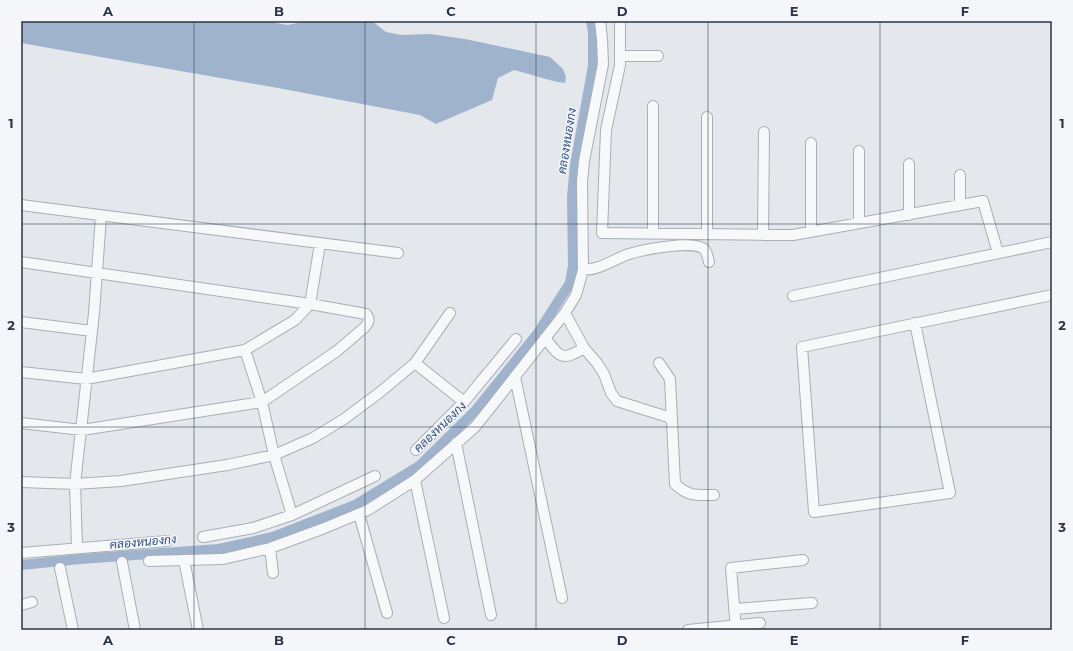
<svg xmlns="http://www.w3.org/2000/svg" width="1073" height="651" font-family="Montserrat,Sarabun,sans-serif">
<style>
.water{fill:#9fb4cc}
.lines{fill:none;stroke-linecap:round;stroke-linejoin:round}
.canal{stroke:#9fb4cc;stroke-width:10}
.minor-casing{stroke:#a9aeb7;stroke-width:12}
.minor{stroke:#f7f8fa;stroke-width:10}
.grid{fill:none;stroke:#2b3445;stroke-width:1;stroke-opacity:0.55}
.labels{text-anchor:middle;stroke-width:3;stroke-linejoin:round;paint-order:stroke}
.water-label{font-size:12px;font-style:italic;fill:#34527a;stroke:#f4f6f9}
.neatline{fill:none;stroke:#2b3445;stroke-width:1.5}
.grid-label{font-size:13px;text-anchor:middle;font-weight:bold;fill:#2b3445}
</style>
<rect width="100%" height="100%" fill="#e4e7ec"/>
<!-- water -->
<path class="water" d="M21,21H264L288,25L306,21H372L386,32L401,35L430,34L465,39L550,57L563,69L566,77L565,83C548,81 531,74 514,70L498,78L492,100L436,124L420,115L278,88L21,43Z"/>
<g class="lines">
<!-- canal -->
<path class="canal" d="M21,565L80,559L219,549L273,537L355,505L419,466L476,410L538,333L570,283L573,265L572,197L575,165L593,66V32L591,21"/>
<defs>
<path id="minor" d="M620,21V65L606,130L602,233L793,235L983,201L998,253
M620,56H658
M653,106V234
M707,117V234
M859,151V223
M21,205L398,253
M960,205V175
M909,215V164
M811,232V143
M763,235L764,132
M21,262L310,304L366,314C370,319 369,322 365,327L337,351L262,402L82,430L21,423
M583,270C600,270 614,259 629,254C642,250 696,239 705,250C707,253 708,258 709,262
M793,296L1052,242
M565,313L584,348L597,363L604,374L611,393L617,401L668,417L672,421L675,484C689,497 697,495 714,495
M21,322L92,331
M915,323L950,493L814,512L802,347L1052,295
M545,338C560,357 561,362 584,348
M245,350L262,402L274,455L292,515
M415,363L464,402
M659,363L670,379L672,421
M21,372L86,379L245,350L295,320L310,304L320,244
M515,377L562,598
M456,443L491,615
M416,450L464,402L516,339
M415,480L444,618
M21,482L75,484L121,481L227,465L274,455L313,438L344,419L379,393L415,363L450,313
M359,514L387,613
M203,537L253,528L292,515L375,476
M77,547L75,484L94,313L101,216
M270,548L273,573
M21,553L167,541
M184,560L198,630
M149,561L223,559L270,548L322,529L368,510L415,480L475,427L491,407L565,313L576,295L583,270L582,182L584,161L603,64L602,39L600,21
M122,562L135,630
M60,568L73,630
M21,605L32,602
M734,609L812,603
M688,630L760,623
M736,630L731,568L803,560"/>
</defs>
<!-- minor casing -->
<use href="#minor" class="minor-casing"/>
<!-- minor -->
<use href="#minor" class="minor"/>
</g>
<!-- grid -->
<path class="grid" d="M194,21V630M365,21V630M536,21V630M708,21V630M880,21V630M21,224H1052M21,427H1052"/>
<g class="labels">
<!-- water labels -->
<g class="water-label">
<text transform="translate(567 141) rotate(-81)" y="4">คลองหนองกง</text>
<text transform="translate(440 427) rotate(-44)" y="4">คลองหนองกง</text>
<text transform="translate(143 542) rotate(-5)" y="4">คลองหนองกง</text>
</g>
</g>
<!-- border -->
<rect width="1073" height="651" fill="none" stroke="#f4f6f9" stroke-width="44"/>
<rect x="22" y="22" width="1029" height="607" class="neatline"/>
<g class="grid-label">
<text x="108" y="16">A</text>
<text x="279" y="16">B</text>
<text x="451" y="16">C</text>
<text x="622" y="16">D</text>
<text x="794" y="16">E</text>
<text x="965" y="16">F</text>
<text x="11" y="128">1</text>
<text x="1062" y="128">1</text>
<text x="11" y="330">2</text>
<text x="1062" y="330">2</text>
<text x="11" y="532">3</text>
<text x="1062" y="532">3</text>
<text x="108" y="645">A</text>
<text x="279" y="645">B</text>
<text x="451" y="645">C</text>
<text x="622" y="645">D</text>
<text x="794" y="645">E</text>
<text x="965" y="645">F</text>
</g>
</svg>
